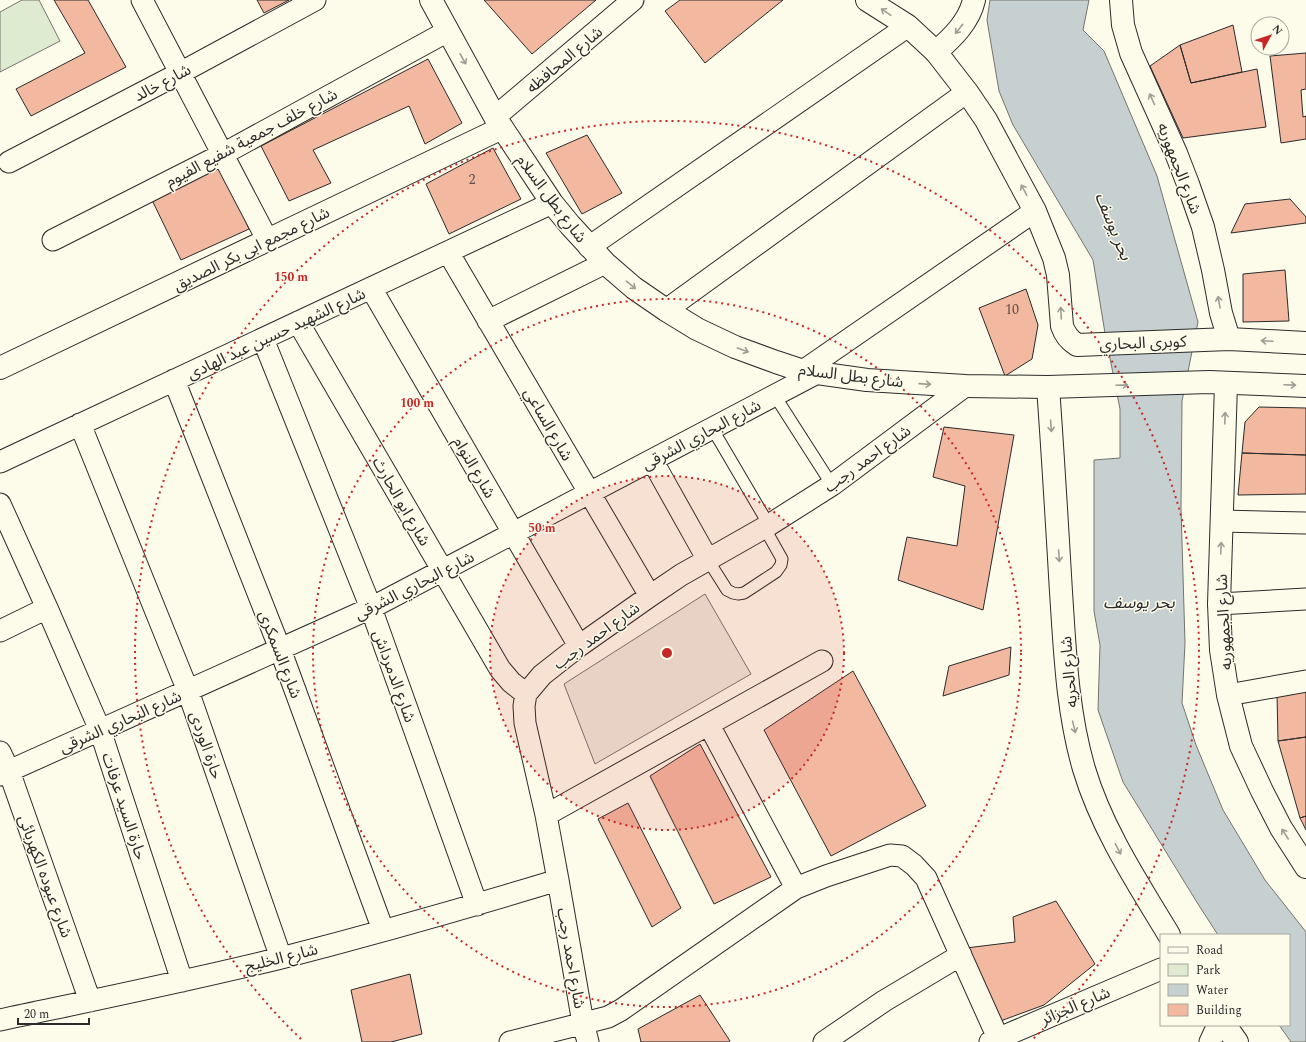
<svg xmlns="http://www.w3.org/2000/svg" width="1306" height="1042" font-family="Spectral,'Noto Sans Arabic',serif">
<style>
.green{fill:#deebd1;stroke:#74746e}
.parking{fill:#eceadb;stroke:#74746e}
.water{fill:#c7d0d0;stroke:#74746e}
.building{fill:#f2b8a0;stroke:#2b2b2b}
.lines{fill:none;stroke-linecap:round;stroke-linejoin:round}
.service-casing{stroke:#2b2b2b;stroke-width:13}
.minor-casing{stroke:#2b2b2b;stroke-width:23}
.tertiary-casing{stroke:#2b2b2b;stroke-width:24}
.secondary-casing{stroke:#2b2b2b;stroke-width:24}
.primary-casing{stroke:#2b2b2b;stroke-width:24}
.service{stroke:#fdfbea;stroke-width:11}
.minor{stroke:#fdfbea;stroke-width:21}
.tertiary{stroke:#fdfbea;stroke-width:22}
.secondary{stroke:#fdfbea;stroke-width:22}
.primary{stroke:#fdfbea;stroke-width:22}
.oneway{stroke:#9e9d94}
.ring{fill:none;stroke:#c62828;stroke-width:2;stroke-dasharray:2 4}
.labels{text-anchor:middle;stroke-width:3;stroke-linejoin:round;paint-order:stroke}
.number-label{font-size:14px;fill:#5d4e48}
.street-label{font-size:16px;fill:#2b2b2b;stroke:#fdfbea}
.water-label{font-size:17px;font-style:italic;fill:#2b2b2b;stroke:#fdfbea}
.centre{fill:#c62828;stroke:#fdfbea;stroke-width:2}
.ring-label{font-size:12px;text-anchor:middle;font-weight:bold;fill:#c62828;stroke:#fdfbea;stroke-width:3;stroke-linejoin:round;paint-order:stroke}
</style>
<rect width="100%" height="100%" fill="#fdfbea"/>
<!-- green -->
<path class="green" d="M22,0H39L60,41L0,72V12Z"/>
<!-- parking -->
<path class="parking" d="M705,594L751,674L595,764L564,684Z"/>
<!-- water -->
<path class="water" d="M990,0H1089L1083,30L1104,51L1157,176L1198,322L1182,401L1181,508L1185,643L1182,703L1196,745L1223,810L1265,880L1306,932V1042H1291L1279,1025H1289V935H1218L1198,904L1123,782L1098,710L1100,645L1094,611V460L1120,458V409L1105,333L1093,260L1013,125L999,91L987,20Z"/>
<!-- building -->
<path class="building" d="M54,0H88L126,67L31,116L16,89L85,53Z
M257,0H289L264,13Z
M484,0H596L532,54Z
M680,0H783L705,63L665,11Z
M1233,25L1242,72L1191,83L1180,45Z
M1180,45L1191,83L1257,69L1266,127L1183,138L1150,66Z
M1306,53V89L1301,90L1303,117L1306,116V139L1281,143L1270,56Z
M428,59L462,123L425,144L409,106L313,150L331,183L289,201L261,146Z
M587,135L622,193L582,214L546,153Z
M493,148L521,199L449,234L426,184Z
M221,166L249,229L181,260L151,198Z
M1290,199L1306,217V223L1231,233L1245,204Z
M1285,270L1289,321L1243,322V274Z
M1026,289L1038,325L1032,359L1005,376L979,308Z
M1259,407L1306,408V455L1242,453L1245,422Z
M944,427L1014,435L983,610L898,580L907,537L957,546L965,486L933,477Z
M1242,453L1306,455V494L1238,495Z
M1011,647L1009,675L943,696L949,666Z
M853,671L926,806L831,856L764,730Z
M1306,690V737L1278,741L1277,694Z
M1306,737V816L1300,818L1278,741Z
M700,744L771,877L714,904L650,776Z
M628,803L681,908L652,927L598,819Z
M1306,816V830L1300,818Z
M1056,901L1095,964L1044,1005L995,1023L966,948L1015,942L1013,917Z
M410,974L422,1034L391,1042H362L351,990Z
M700,995L730,1041L728,1042H641L638,1029Z"/>
<g class="lines">
<defs>
<path id="service" d="M775,396L832,485
M712,428L769,525
M708,560L727,590L733,593L738,594L744,593L776,572L781,565L782,559L764,527"/>
<path id="minor" d="M142,0L268,241
M495,117L633,0
M9,162L180,73L315,0
M53,240L223,154L448,31
M589,247L908,26
M448,252L650,596
M371,288L579,646
M666,310L967,92
M488,321L605,263
M298,322L500,669L511,682L526,694
M263,339L371,608L477,905
M803,371L1035,211
M174,380L280,649L383,930
M80,424L188,691L281,958
M652,460L708,560
M0,462L552,203
M0,504L47,608L100,730L182,981
M1222,521L1306,523
M1219,604L1306,599
M0,631L47,608
M1228,695L1306,681
M709,725L796,888
M0,752L9,771L90,1001
M0,775L371,608L817,373
M546,815L822,661
M0,1020C94,1000 188,981 281,958C374,934 466,908 558,880
M510,1042L608,1017L621,1010L796,888L826,876L890,855L902,856L914,865L926,878L998,1038
M588,1042L583,1023L558,880L546,815L525,723L524,706L526,694L542,675L579,646L650,596L681,575L769,525L832,485L965,386
M824,1042L884,1001L961,955
M990,1042L1161,969
M1210,1042L1218,1025"/>
<path id="tertiary" d="M1121,0L1123,25L1131,53L1176,153L1188,184L1203,227L1213,270L1221,313L1229,339
M936,52C952,38 969,22 974,0
M0,368L502,128
M1226,384L1219,604L1221,650L1228,695L1241,746L1262,791L1281,828L1306,867"/>
<path id="secondary" d="M1048,387C1053,455 1057,524 1061,592C1065,651 1067,711 1084,769C1102,829 1137,882 1169,935
M1225,1025L1237,1042"/>
<path id="primary" d="M431,0L495,117L552,203L570,225L605,263L634,288L666,310L697,329L735,347L776,362L803,371L867,380L965,386L1048,387L1209,382L1306,386
M867,0L908,26L936,52L967,92L986,120L1035,211L1054,258L1058,275L1062,326C1065,335 1069,340 1077,345L1229,339L1306,343"/>
</defs>
<!-- service casing -->
<use href="#service" class="service-casing"/>
<!-- minor casing -->
<use href="#minor" class="minor-casing"/>
<!-- tertiary casing -->
<use href="#tertiary" class="tertiary-casing"/>
<!-- secondary casing -->
<use href="#secondary" class="secondary-casing"/>
<!-- primary casing -->
<use href="#primary" class="primary-casing"/>
<!-- service -->
<use href="#service" class="service"/>
<!-- minor -->
<use href="#minor" class="minor"/>
<!-- tertiary -->
<use href="#tertiary" class="tertiary"/>
<!-- secondary -->
<use href="#secondary" class="secondary"/>
<!-- primary -->
<use href="#primary" class="primary"/>
</g>
<!-- one-way arrows -->
<defs><path id="oneway-shaft" d="M-6 0H5M1.5-3L5.5 0L1.5 3" fill="none" stroke-width="1.6" stroke-linecap="round" stroke-linejoin="round"/></defs>
<g class="oneway">
<use href="#oneway-shaft" transform="translate(886 12) rotate(-146)"/>
<use href="#oneway-shaft" transform="translate(959 29) rotate(128)"/>
<use href="#oneway-shaft" transform="translate(463 59) rotate(61)"/>
<use href="#oneway-shaft" transform="translate(1152 99) rotate(-114)"/>
<use href="#oneway-shaft" transform="translate(1024 190) rotate(-118)"/>
<use href="#oneway-shaft" transform="translate(631 285) rotate(40)"/>
<use href="#oneway-shaft" transform="translate(1219 302) rotate(-100)"/>
<use href="#oneway-shaft" transform="translate(1061 313) rotate(-93)"/>
<use href="#oneway-shaft" transform="translate(1267 341) rotate(-177)"/>
<use href="#oneway-shaft" transform="translate(743 350) rotate(20)"/>
<use href="#oneway-shaft" transform="translate(925 384) rotate(4)"/>
<use href="#oneway-shaft" transform="translate(1122 385) rotate(-2)"/>
<use href="#oneway-shaft" transform="translate(1290 385) rotate(2)"/>
<use href="#oneway-shaft" transform="translate(1225 418) rotate(-88)"/>
<use href="#oneway-shaft" transform="translate(1051 426) rotate(86)"/>
<use href="#oneway-shaft" transform="translate(1221 548) rotate(-88)"/>
<use href="#oneway-shaft" transform="translate(1059 556) rotate(86)"/>
<use href="#oneway-shaft" transform="translate(1074 727) rotate(76)"/>
<use href="#oneway-shaft" transform="translate(1285 834) rotate(-123)"/>
<use href="#oneway-shaft" transform="translate(1118 849) rotate(63)"/>
</g>
<!-- distance rings -->
<circle cx="667" cy="653" r="177" fill="#c62828" fill-opacity=".12"/>
<g class="ring">
<circle cx="667" cy="653" r="177"/>
<circle cx="667" cy="653" r="354"/>
<path d="M301 1039A532 532 0 1 1 1033 1039"/>
</g>
<g class="labels">
<!-- number labels -->
<g class="number-label">
<text x="472" y="184">2</text>
<text x="1012" y="314">10</text>
</g>
<!-- street labels -->
<g class="street-label">
<text transform="translate(564 59) rotate(-40)" y="6">شارع المحافظه</text>
<text transform="translate(162 82) rotate(-28)" y="6">شارع خالد</text>
<text transform="translate(251 137) rotate(-28)" y="6">شارع خلف جمعية شفيع الفيوم</text>
<text transform="translate(1180 168) rotate(69)" y="6">شارع الجمهوريه</text>
<text transform="translate(552 198) rotate(53)" y="6">شارع بطل السلام</text>
<text transform="translate(251 248) rotate(-26)" y="6">شارع مجمع ابى بكر الصديق</text>
<text transform="translate(276 333) rotate(-25)" y="6">شارع الشهيد حسين عبد الهادى</text>
<text transform="translate(1143 342) rotate(-2)" y="6">كوبرى البحاري</text>
<text transform="translate(851 375) rotate(7)" y="6">شارع بطل السلام</text>
<text transform="translate(549 424) rotate(60)" y="6">شارع الساعي</text>
<text transform="translate(701 434) rotate(-28)" y="6">شارع البحاري الشرقى</text>
<text transform="translate(867 458) rotate(-36)" y="6">شارع احمد رجب</text>
<text transform="translate(475 467) rotate(60)" y="6">شارع النوام</text>
<text transform="translate(402 501) rotate(60)" y="6">شارع ابو الحارث</text>
<text transform="translate(414 585) rotate(-27)" y="6">شارع البحاري الشرقى</text>
<text transform="translate(1223 622) rotate(-93)" y="6">شارع الجمهوريه</text>
<text transform="translate(596 635) rotate(-36)" y="6">شارع احمد رجب</text>
<text transform="translate(281 654) rotate(69)" y="6">شارع السمكرى</text>
<text transform="translate(1068 672) rotate(-95)" y="6">شارع الحريه</text>
<text transform="translate(395 676) rotate(70)" y="6">شارع الدمرداش</text>
<text transform="translate(120 721) rotate(-24)" y="6">شارع البحاري الشرقى</text>
<text transform="translate(207 745) rotate(71)" y="6">حارة الوردى</text>
<text transform="translate(125 806) rotate(72)" y="6">حارة السيد عرفات</text>
<text transform="translate(46 876) rotate(70)" y="6">شارع عبوده الكهربائى</text>
<text transform="translate(281 957) rotate(-14)" y="6">شارع الخليج</text>
<text transform="translate(572 958) rotate(80)" y="6">شارع احمد رجب</text>
<text transform="translate(1075 1005) rotate(-23)" y="6">شارع الجزائر</text>
</g>
<!-- water labels -->
<g class="water-label">
<text transform="translate(1114 226) rotate(68)" y="6">بحر يوسف</text>
<text x="1139" y="608">بحر يوسف</text>
</g>
</g>
<circle cx="667" cy="653" r="6" class="centre"/>
<g class="ring-label">
<text x="291" y="281">150 m</text>
<text x="417" y="407">100 m</text>
<text x="542" y="532">50 m</text>
</g>
<!-- legend -->
<rect x="1160" y="934" width="130" height="92" fill="#fdfbea" stroke="#a9a89e"/>
<rect x="1168" y="947" width="20" height="6" fill="#fdfbea" stroke="#a9a89e"/>
<text x="1196" y="954" font-size="12" fill="#2b2b2b">Road</text>
<rect x="1168" y="964" width="20" height="12" fill="#deebd1" stroke="#a9a89e"/>
<text x="1196" y="974" font-size="12" fill="#2b2b2b">Park</text>
<rect x="1168" y="984" width="20" height="12" fill="#c7d0d0" stroke="#a9a89e"/>
<text x="1196" y="994" font-size="12" fill="#2b2b2b">Water</text>
<rect x="1168" y="1004" width="20" height="12" fill="#f2b8a0" stroke="#a9a89e"/>
<text x="1196" y="1014" font-size="12" fill="#2b2b2b">Building</text>
<!-- north arrow -->
<g transform="translate(1270 36) rotate(50)"><circle r="19" fill="#fdfbea" stroke="#a9a89e"/>
<path d="M0-3L7 15L0 10L-7 15Z" fill="#c62828"/>
<text y="-6" font-size="11" font-weight="bold" text-anchor="middle" fill="#2b2b2b">N</text>
</g>
<!-- scale -->
<path d="M18 1018v6h71v-6" fill="none" stroke="#2b2b2b" stroke-width="2"/>
<text x="24" y="1018" font-size="12" fill="#2b2b2b" stroke="#fdfbea" stroke-width="3" paint-order="stroke">20 m</text>
</svg>
